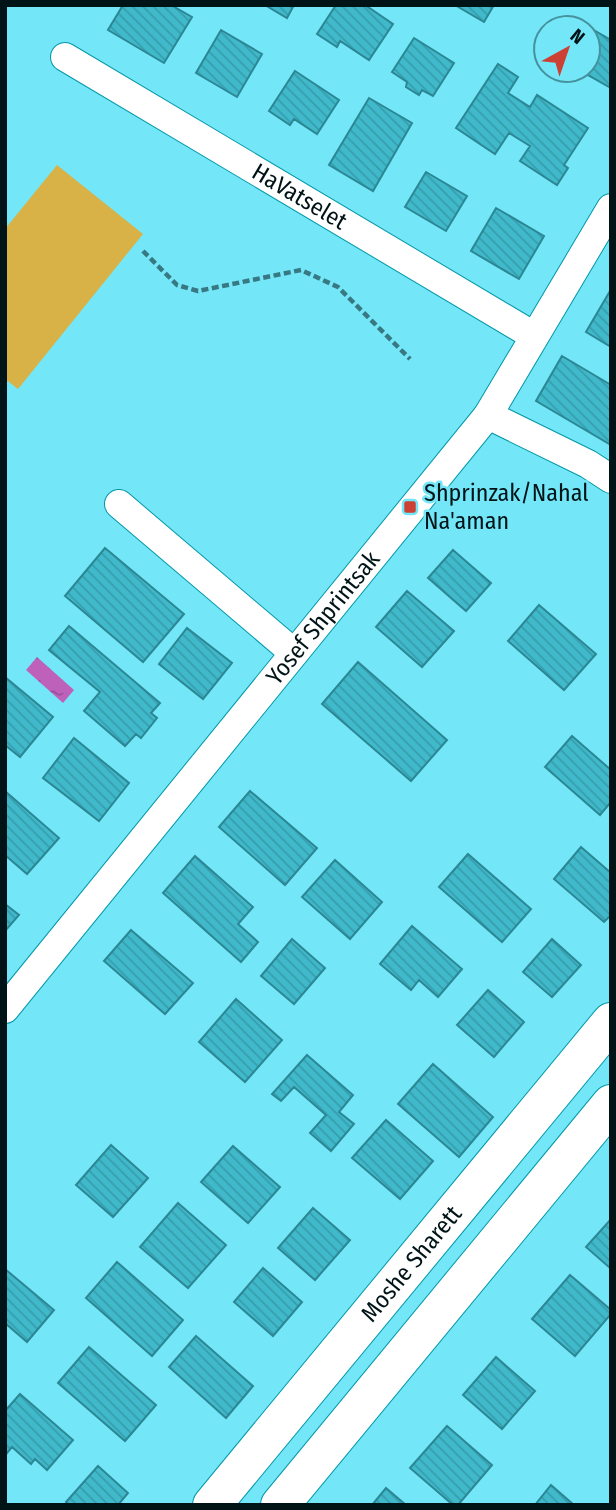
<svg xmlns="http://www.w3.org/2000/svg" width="616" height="1510" font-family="'Fira Sans Condensed',sans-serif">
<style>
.grass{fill:#d8b247}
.water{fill:url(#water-ripples)}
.building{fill:url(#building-back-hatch);stroke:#2c8795;stroke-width:2}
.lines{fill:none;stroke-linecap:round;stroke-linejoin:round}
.street-casing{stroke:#0398a9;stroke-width:30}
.secondary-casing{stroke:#0398a9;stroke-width:40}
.path{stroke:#377883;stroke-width:4.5;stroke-dasharray:7 3.5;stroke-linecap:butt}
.street{stroke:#fff;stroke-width:28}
.secondary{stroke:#fff;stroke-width:38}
.poi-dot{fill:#cd4034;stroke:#73e6f7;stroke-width:2.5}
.labels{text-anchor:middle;stroke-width:5;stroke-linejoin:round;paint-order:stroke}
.street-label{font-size:24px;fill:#001418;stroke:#73e6f7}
.poi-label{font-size:24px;fill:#001418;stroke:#73e6f7;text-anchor:start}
</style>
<defs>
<pattern id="water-ripples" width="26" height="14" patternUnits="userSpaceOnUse" patternTransform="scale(1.75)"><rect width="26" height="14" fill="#be61ba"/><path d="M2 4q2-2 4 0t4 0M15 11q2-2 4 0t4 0" fill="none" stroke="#984f96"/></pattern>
<pattern id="building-back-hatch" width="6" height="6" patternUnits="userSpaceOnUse" patternTransform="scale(1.75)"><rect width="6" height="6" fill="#40b9ca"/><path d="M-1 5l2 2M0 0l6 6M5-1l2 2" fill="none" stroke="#369ead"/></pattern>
</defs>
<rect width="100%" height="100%" fill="#73e6f7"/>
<!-- grass -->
<path class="grass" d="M57,165L143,234L18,389L5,379V229Z"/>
<!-- water -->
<path class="water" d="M37,657L74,690L63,703L26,670Z"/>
<!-- building -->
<path class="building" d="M123,5H171L192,17L164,63L108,30Z
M265,5H294L287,18Z
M336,5H365L393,24L369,60L340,41L337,47L317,34Z
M455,5H494L484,22Z
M585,25L611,40V88L579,70H588V28H583Z
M221,30L262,54L237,97L196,73Z
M414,38L454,63L433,96L422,90L419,95L406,87L407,82L392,72Z
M498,64L518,77L508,93L530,107L537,95L588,128L564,165L568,168L557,185L520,161L530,146L509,133L495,154L456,128Z
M295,71L339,100L317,134L294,119L290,125L269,111Z
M369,98L412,123L373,191L329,165Z
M426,172L467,196L446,231L405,207Z
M496,208L544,236L519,279L471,251Z
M610,291H611V347L586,332Z
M562,356L611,385V445L536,401Z
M105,548L184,614L143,662L65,596Z
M453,550L491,583L466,611L428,578Z
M407,591L454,631L422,667L376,627Z
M539,605L596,654L564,690L508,641Z
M69,626L160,703L151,713L157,718L141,738L136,734L125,746L84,711L100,692L49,650Z
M187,628L232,663L203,699L159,664Z
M358,662L447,740L411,781L322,704Z
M5,677L53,717L20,757L5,745Z
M572,736L611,770V802L600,815L545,767Z
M74,738L129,783L99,821L43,778Z
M5,791L59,838L27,874L5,855Z
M250,791L317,848L285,885L219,827Z
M581,847L611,873V915L604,922L554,879Z
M468,854L531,909L502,942L439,887Z
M195,856L253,907L238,924L258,942L241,962L163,893Z
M335,860L382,902L350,939L302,897Z
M5,904L19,915L5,931Z
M412,926L462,969L438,997L419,980L411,990L380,964Z
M131,930L193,983L165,1014L104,961Z
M292,939L325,968L294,1004L261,976Z
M552,939L581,965L552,997L523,972Z
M488,990L524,1022L494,1057L457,1025Z
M236,999L282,1040L245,1082L199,1042Z
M307,1055L353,1095L339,1112L354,1124L331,1151L310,1133L326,1115L294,1087L281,1101L272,1094Z
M433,1064L493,1117L459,1157L398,1104Z
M386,1120L433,1161L400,1199L352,1158Z
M111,1145L148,1178L113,1217L76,1185Z
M233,1146L280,1187L248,1223L201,1182Z
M178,1203L226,1245L188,1288L140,1247Z
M313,1208L350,1240L315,1280L278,1248Z
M611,1219V1266L610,1268L586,1247Z
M117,1262L183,1320L152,1356L86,1298Z
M263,1268L302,1302L273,1336L234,1302Z
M5,1269L54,1310L27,1342L5,1323Z
M570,1275L611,1310V1314L575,1356L532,1319Z
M196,1336L253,1386L226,1418L169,1367Z
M89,1347L156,1405L125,1441L58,1383Z
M496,1357L535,1391L502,1429L463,1395Z
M20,1394L73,1440L47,1470L35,1459L31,1464L12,1447L7,1453L5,1451V1411Z
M447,1426L492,1465L458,1505H453L410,1468Z
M98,1466L128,1493L118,1505H69L66,1502Z
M551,1485L574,1505H535Z
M386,1488L406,1505H372Z"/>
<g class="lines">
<defs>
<g id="street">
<path id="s1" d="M65,57L534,336"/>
<path d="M488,415L588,464L611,479"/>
<path d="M119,504L294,653"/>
<path id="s2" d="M5,1009L488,415L611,208"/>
</g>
<g id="secondary">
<path id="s3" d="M212,1505L611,1022"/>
<path d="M280,1505L611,1104"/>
</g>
</defs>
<!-- street casing -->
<use href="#street" class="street-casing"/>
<!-- secondary casing -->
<use href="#secondary" class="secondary-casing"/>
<!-- path -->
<path class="path" d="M143,251L177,285L198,291L301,270L338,287L410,359"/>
<!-- street -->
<use href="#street" class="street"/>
<!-- secondary -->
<use href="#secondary" class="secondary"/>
</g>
<!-- markers -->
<rect class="poi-dot" x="403" y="500" width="14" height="14" rx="3.5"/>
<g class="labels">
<!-- street labels -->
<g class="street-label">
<text dy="8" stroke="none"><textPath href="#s1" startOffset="273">HaVatselet</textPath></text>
<text dy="8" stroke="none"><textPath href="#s2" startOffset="504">Yosef Shprintsak</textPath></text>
<text dy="8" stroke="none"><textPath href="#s3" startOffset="313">Moshe Sharett</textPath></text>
</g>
<!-- poi labels -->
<g class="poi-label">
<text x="424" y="501">Shprinzak/Nahal<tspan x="424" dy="28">Na'aman</tspan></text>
</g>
</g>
<!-- border -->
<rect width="616" height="1510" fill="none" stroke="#001418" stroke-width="14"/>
<!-- north arrow -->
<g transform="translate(567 49) rotate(40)"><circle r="33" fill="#73e6f7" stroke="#45929e" stroke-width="2"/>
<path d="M0-5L12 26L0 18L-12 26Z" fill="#cd4034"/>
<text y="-10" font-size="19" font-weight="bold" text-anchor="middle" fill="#001418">N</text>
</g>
</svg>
